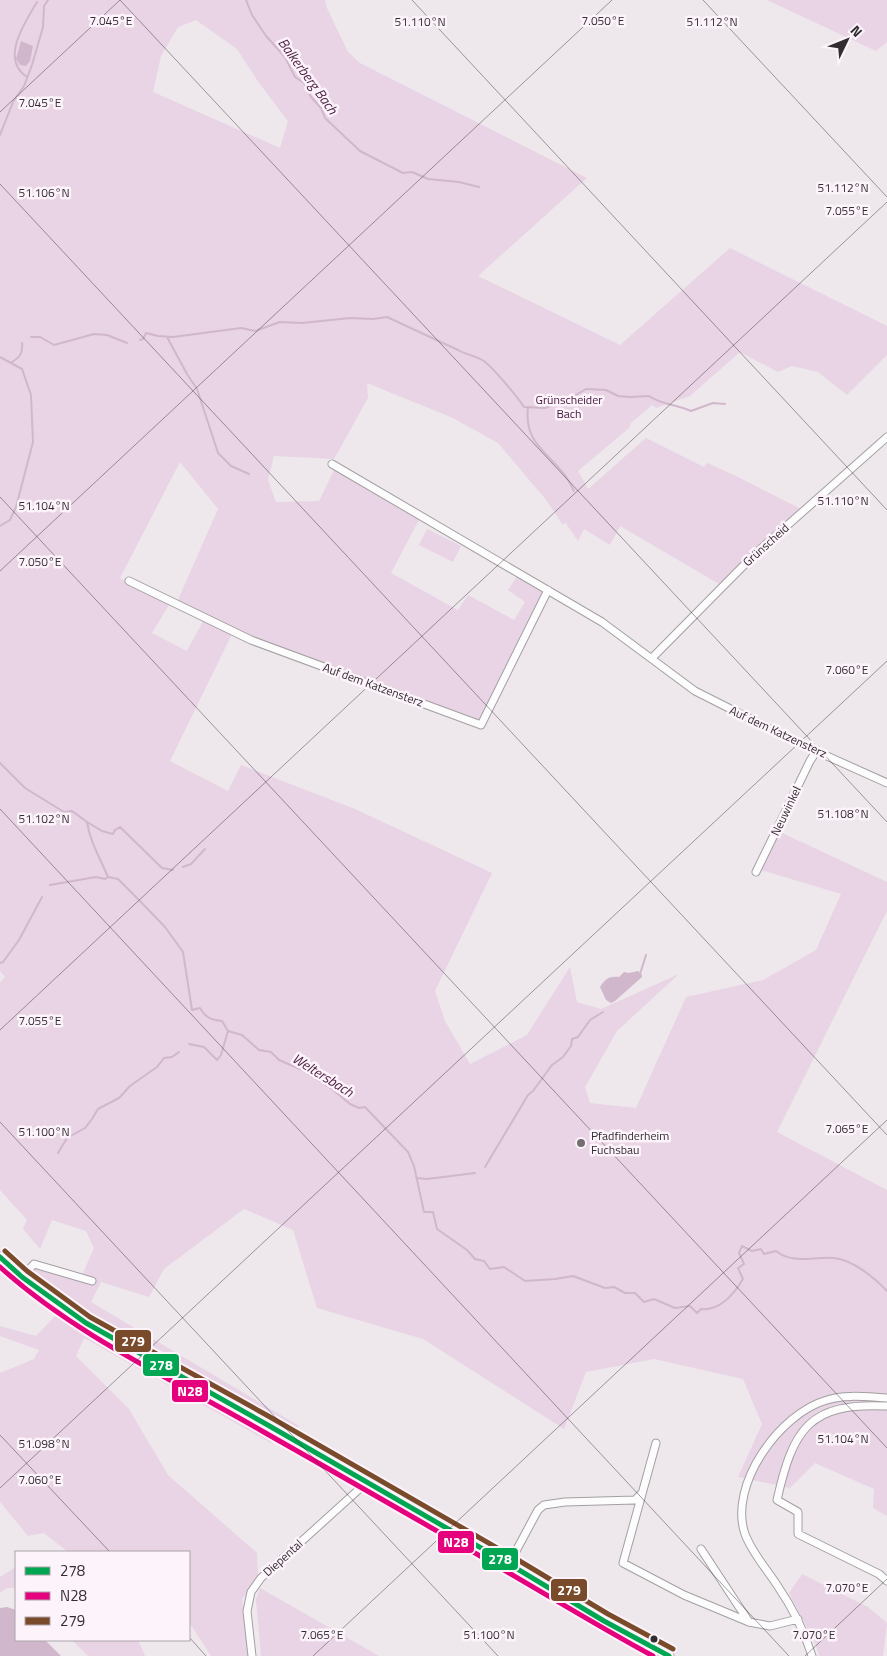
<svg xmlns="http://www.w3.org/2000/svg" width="887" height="1656" font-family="'Titillium Web',sans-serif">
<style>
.green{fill:#e8d4e4;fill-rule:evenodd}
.water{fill:#d1b7cb}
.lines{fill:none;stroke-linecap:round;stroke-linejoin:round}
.stream{stroke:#d1b7cb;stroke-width:2}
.minor-casing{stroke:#a39fa2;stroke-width:9}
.major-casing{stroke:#a39fa2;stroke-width:11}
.minor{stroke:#fcfcfc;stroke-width:7}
.major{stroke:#fcfcfc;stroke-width:9}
.bus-1-casing{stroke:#fdf3fb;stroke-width:9}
.bus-2-casing{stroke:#fdf3fb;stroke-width:9}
.bus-3-casing{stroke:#fdf3fb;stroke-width:9}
.bus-1{stroke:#00a651;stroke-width:5}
.bus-2{stroke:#e5007d;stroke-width:5}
.bus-3{stroke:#7a4b2a;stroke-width:5}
.ticks{fill:none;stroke:#322d31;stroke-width:1;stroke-opacity:0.45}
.poi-dot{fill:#746e73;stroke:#fdf3fb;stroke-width:2}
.bus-dot{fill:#322d31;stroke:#fdf3fb;stroke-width:2}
.labels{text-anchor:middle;stroke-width:5;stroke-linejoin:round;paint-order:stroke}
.park-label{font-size:12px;fill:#42173b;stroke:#fdf3fb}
.street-label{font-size:12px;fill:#322d31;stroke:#fdf3fb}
.poi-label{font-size:12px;fill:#322d31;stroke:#fdf3fb;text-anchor:start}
.water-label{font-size:14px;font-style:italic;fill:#4d2145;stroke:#fdf3fb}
.ticks-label{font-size:12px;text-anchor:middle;fill:#322d31;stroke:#fdf3fb;stroke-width:5;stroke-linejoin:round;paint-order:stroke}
.line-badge{stroke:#fdf3fb;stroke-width:2}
.badge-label{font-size:14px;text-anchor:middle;font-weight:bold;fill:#fff}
</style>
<rect width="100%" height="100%" fill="#eee8ed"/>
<!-- green -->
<path class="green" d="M0,0H325L327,8L348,52L360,63L587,178L478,276L620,345L730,248L887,326V355L847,395L818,372L792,366L778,372L740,352L690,396L656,408L652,405L631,423L629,428L578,471L588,489L646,438L704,467L707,463L736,476L801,509L719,584L620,526L610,545L584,529L578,541L565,522L563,525L547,501L498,443L453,418L367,383L368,398L334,459L274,456L268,480L276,502L319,501L334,470L420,518L391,573L458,610L468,595L514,620L525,602L508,590L518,575L545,591L480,720L415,697L249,635L177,602L218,509L180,462L120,578L169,605L152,633L187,651L203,621L232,634L170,761L228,791L241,765L355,809L492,873L435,991L445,1021L470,1064L527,1035L570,967L577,1002L601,1009L679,974L617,1031L585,1087L590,1103L636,1108L686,997L763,980L816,950L841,894L761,870L763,861L778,831L887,882V911L777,1132L887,1190V1516L873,1508L874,1489L815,1463L790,1488L738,1477L762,1424L743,1379L654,1359L586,1372L564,1429L423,1339L317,1308L293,1230L244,1209L164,1269L149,1297L101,1282L91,1302L299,1426L271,1443L84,1338L76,1356L129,1409L168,1475L257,1553L258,1579L242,1599L249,1656H211L189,1622V1552H68L44,1533L28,1536L0,1502V1373L34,1359L39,1350L0,1336V1326L36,1336L59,1312L28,1276L35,1266L87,1279L83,1273L94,1248L86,1231L52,1220L40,1249L23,1229L27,1220L0,1190V982L5,977L0,971ZM196,20L237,49L259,83L288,121L280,148L153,92L161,56L178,27Z
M767,0H887V42L876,51Z
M427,529L461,546L453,562L419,545Z
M16,1567V1588H7L0,1593V1577Z
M802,1574L868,1607L887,1623L883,1656H819L815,1643L789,1593Z
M260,1588L379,1656H261L256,1600Z
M72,1640H138L145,1656H88Z"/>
<!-- water -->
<path class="water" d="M21,41L33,46L30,61L26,66L20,65L16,59Z
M638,971L642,975V977L615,1001L611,1003L606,1000L600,987C605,979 609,976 619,977L624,972L629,973Z
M7,1607L16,1610V1640H45L61,1656H0V1608Z"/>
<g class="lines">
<!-- stream -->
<path class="stream" d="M246,0L252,15L266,36L285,57L295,77L304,83L311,97L321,108L325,118L360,151L403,173L412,172L428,179L459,182L479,187
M27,77C0,59 24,24 37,2
M0,135L13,102L24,86L32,65L43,27L44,6L48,0
M31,337H40L54,345L94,334L107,335L127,343
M167,337L187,374L197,389L218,453L231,466L249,474
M140,340L143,339L146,333L158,336L173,337L241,328L255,331L280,322L302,323L350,318L373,319L387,317L458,350C466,355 477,356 484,361C495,370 516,395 524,407L545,408L569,399L586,389L606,390L618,396L630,397L649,396C662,405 675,404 691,411L713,403L725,404
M0,357L22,369L31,395L33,442L16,507L10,520L0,526
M12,362C20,357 23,353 22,343
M528,407C524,442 545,450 564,474C568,479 571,485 574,491
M0,763L25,788L64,812L72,811L87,822C90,842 100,858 108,877L118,879L137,898L165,927L183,952L192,1010L200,1008C206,1018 211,1020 222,1021L228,1031L242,1035L259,1050L271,1052L279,1060L302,1070L332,1089L350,1104L359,1108L365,1107L408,1152L414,1166L424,1212H433L437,1229L467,1250L475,1259L484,1261L490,1269L504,1267L525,1281L555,1279L573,1276L605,1288L614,1287L625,1293H635L644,1302L654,1299L675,1308L690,1306L697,1313L701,1309C720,1311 734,1294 743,1279L738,1268L744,1264L739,1253L742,1246L752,1251L761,1249L764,1254L776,1251C794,1265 813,1256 834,1258C853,1260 875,1278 887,1291
M87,822L102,831L113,834L115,830L120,827L162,868L173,870
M183,867L191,864L205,849
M50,885L96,877L105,879L108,877
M0,963L3,962L19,940L42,897
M640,974L646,955
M189,1044L204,1047L217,1060L221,1055L228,1031
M58,1153L67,1138L85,1128L92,1119L98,1109L119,1098L130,1086L157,1067L164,1058L172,1057L179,1052
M485,1167L528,1095L533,1091L552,1065L563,1057L571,1046L572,1039L578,1037L590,1020L603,1012
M417,1178L427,1179L475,1173"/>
<defs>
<path id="minor" d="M332,464L602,622L695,691L798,743L887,783
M129,581L251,640L481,725L548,590
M652,658L755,554L887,437
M756,872L810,761L817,750
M22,1277L34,1264L92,1281
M887,1406C809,1402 793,1429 777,1500L798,1512V1534L879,1574L887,1581
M656,1443L623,1563L684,1595L749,1622L770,1626L798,1619
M701,1549L749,1622
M509,1564L538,1510L544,1505L565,1502L635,1500L641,1494
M252,1656L247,1611L251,1592L261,1578L366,1483
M812,1656C804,1630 792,1607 777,1585C766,1568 752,1553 745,1534C728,1485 780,1413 827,1400C846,1394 867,1397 887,1398"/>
<path id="major" d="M0,1257L22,1277L86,1323L266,1424L366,1483L509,1564L604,1621L669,1656"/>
</defs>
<!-- minor casing -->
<use href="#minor" class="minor-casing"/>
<!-- major casing -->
<use href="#major" class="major-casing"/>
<!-- minor -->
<use href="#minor" class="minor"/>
<!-- major -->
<use href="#major" class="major"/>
<defs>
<path id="bus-1" d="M0,1257L22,1277L86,1323L266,1424L509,1564L604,1621L669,1656"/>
<path id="bus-2" d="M0,1267C76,1336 174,1380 262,1431C343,1477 424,1523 504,1570C554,1599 603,1629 653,1656"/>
<path id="bus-3" d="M5,1251L27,1271L90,1317L270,1417L513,1557L608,1614L673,1649"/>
</defs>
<!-- bus-1 casing -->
<use href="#bus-1" class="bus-1-casing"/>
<!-- bus-2 casing -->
<use href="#bus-2" class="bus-2-casing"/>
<!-- bus-3 casing -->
<use href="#bus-3" class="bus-3-casing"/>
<!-- bus-1 -->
<use href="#bus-1" class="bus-1"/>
<!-- bus-2 -->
<use href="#bus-2" class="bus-2"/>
<!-- bus-3 -->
<use href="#bus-3" class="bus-3"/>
</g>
<!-- ticks -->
<path class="ticks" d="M120,0L887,822M412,0L887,510M703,0L887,197M0,112L120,0M0,184L887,1135M0,497L887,1448M0,571L612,0M0,809L789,1656M0,1030L887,202M0,1122L498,1656M0,1435L110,1552M0,1488L887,661M189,1637L206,1656M313,1656L887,1120M805,1656L887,1579"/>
<!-- markers -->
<circle class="poi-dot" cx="581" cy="1143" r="5"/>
<circle class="bus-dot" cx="654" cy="1639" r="4.5"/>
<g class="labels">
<!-- park labels -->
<g class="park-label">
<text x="569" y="404">Grünscheider<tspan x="569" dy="14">Bach</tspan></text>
</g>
<!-- street labels -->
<g class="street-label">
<text transform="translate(766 545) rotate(-42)" y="4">Grünscheid</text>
<text transform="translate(373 685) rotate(20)" y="4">Auf dem Katzensterz</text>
<text transform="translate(778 732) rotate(25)" y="4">Auf dem Katzensterz</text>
<text transform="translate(786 811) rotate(-64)" y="4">Neuwinkel</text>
<text transform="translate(283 1558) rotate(-42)" y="4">Diepental</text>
</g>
<!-- poi labels -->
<g class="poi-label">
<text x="591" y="1140">Pfadfinderheim<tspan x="591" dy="14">Fuchsbau</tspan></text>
</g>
<!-- water labels -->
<g class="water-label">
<text transform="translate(308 76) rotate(54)" y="5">Balkerberg Bach</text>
<text transform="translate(323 1075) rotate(32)" y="5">Weltersbach</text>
</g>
</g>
<g class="ticks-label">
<text x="111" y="25">7.045°E</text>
<text x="603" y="25">7.050°E</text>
<text x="712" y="26">51.112°N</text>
<text x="420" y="26">51.110°N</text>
<text x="40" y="107">7.045°E</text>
<text x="843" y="192">51.112°N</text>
<text x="44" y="197">51.106°N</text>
<text x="847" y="215">7.055°E</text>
<text x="843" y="505">51.110°N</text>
<text x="44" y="510">51.104°N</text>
<text x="40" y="566">7.050°E</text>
<text x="847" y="674">7.060°E</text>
<text x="843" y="818">51.108°N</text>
<text x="44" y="823">51.102°N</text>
<text x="40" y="1025">7.055°E</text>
<text x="847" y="1133">7.065°E</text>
<text x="44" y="1136">51.100°N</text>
<text x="843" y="1443">51.104°N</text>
<text x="44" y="1448">51.098°N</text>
<text x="40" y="1484">7.060°E</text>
<text x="847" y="1592">7.070°E</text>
<text x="489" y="1639">51.100°N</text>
<text x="322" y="1639">7.065°E</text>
<text x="814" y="1639">7.070°E</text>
</g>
<g class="line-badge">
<rect x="114" y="1329" width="38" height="24" rx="5" fill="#7a4b2a"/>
<rect x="142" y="1353" width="38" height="24" rx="5" fill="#00a651"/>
<rect x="171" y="1379" width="38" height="24" rx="5" fill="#e5007d"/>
<rect x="437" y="1530" width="38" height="24" rx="5" fill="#e5007d"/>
<rect x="481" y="1547" width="38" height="24" rx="5" fill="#00a651"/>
<rect x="550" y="1578" width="38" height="24" rx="5" fill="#7a4b2a"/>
</g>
<g class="badge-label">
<text x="133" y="1346">279</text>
<text x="161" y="1370">278</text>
<text x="190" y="1396">N28</text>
<text x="456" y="1547">N28</text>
<text x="500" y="1564">278</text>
<text x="569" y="1595">279</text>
</g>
<!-- legend -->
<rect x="15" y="1551" width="175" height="90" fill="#fdf3fb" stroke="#aca4aa"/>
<rect x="25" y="1567" width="25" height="8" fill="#00a651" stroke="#aca4aa"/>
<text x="60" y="1576" font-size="15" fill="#322d31">278</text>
<rect x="25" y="1592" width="25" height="8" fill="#e5007d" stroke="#aca4aa"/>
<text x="60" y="1601" font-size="15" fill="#322d31">N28</text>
<rect x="25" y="1617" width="25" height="8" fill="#7a4b2a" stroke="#aca4aa"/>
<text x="60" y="1626" font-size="15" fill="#322d31">279</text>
<!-- north arrow -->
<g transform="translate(847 40) rotate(47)" stroke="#fdf3fb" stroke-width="4" paint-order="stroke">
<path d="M0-4L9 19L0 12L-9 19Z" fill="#322d31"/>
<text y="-8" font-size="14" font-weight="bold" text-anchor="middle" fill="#322d31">N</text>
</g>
</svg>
